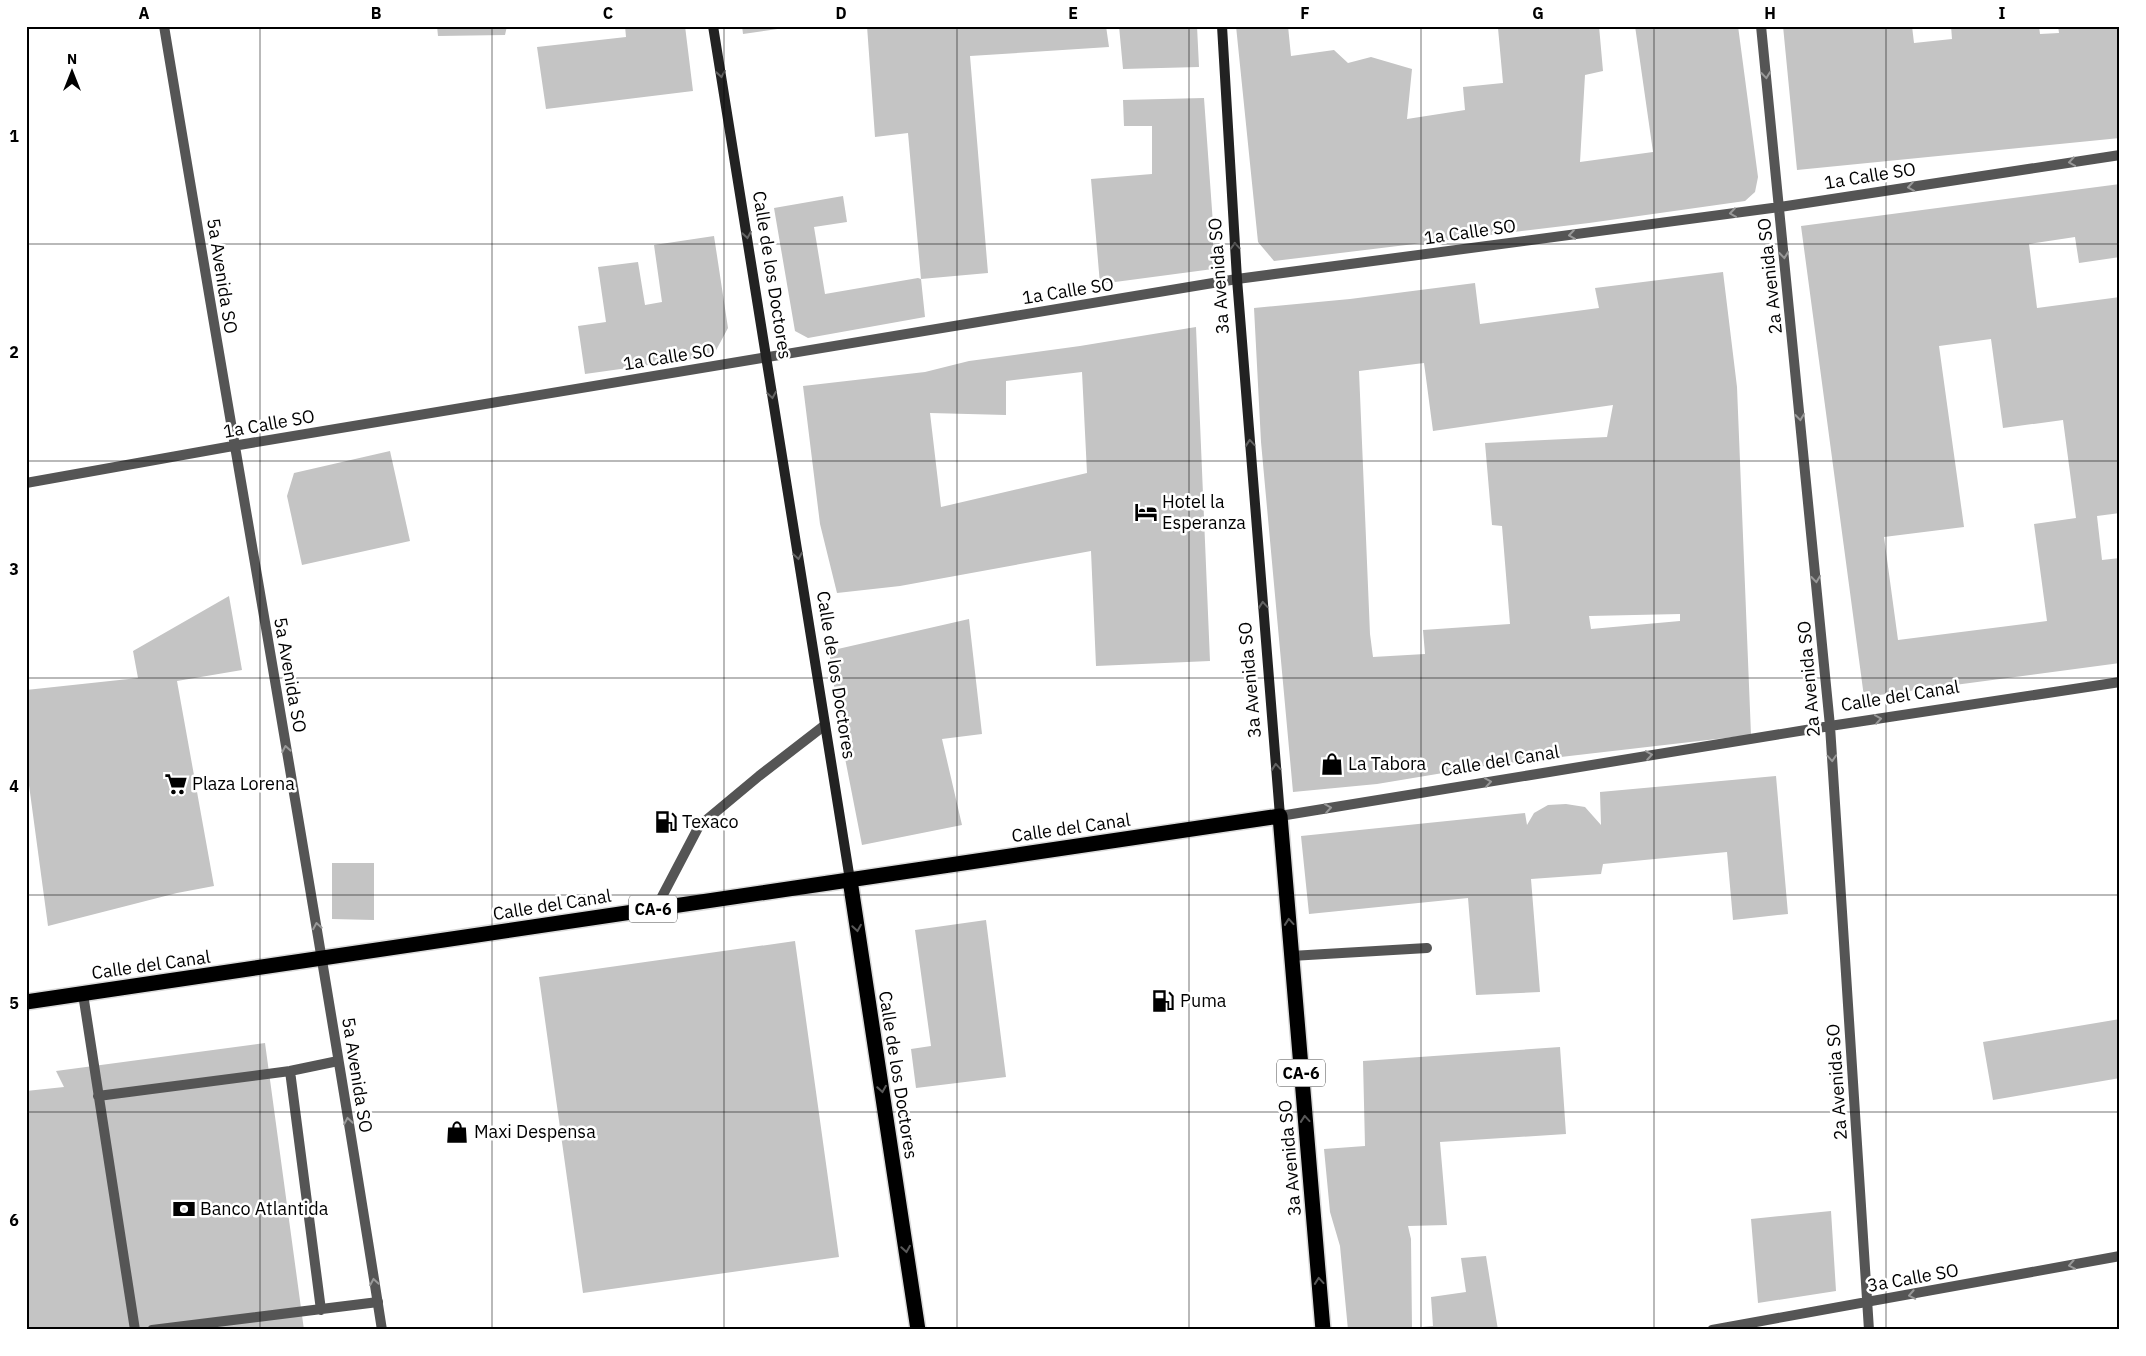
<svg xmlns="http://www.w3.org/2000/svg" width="2146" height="1356" font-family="'IBM Plex Sans',sans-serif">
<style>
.building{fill:#c4c4c4;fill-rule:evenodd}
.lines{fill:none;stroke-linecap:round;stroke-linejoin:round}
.highway-casing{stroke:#dbdbdb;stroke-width:18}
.lane{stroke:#555;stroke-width:10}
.street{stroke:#555;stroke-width:10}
.secondary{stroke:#222;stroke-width:10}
.highway{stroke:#000;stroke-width:15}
.oneway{stroke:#646464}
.oneway2{stroke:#999}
.oneway3{stroke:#595959}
.grid{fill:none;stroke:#000;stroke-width:1;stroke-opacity:0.55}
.labels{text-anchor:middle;stroke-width:5;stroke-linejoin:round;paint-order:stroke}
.shield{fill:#fff;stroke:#4c4c4c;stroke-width:1}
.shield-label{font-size:16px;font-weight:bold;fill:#000}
.street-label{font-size:18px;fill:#000;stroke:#fff}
.poi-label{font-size:18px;fill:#000;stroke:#fff;text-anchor:start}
.neatline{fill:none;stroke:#000;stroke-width:2}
.grid-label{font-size:16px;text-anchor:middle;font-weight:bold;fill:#000}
</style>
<rect width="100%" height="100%" fill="#fff"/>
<!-- building -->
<path class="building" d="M437,26H507L505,35L438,36Z
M625,26H685L693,91L546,109L537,47L626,37Z
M742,26H791V27L743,34Z
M867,26H1106L1109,47L970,56L988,273L921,279L908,133L875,137Z
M1119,26H1197L1199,67L1123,69Z
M1236,26H1288L1291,56L1334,50L1348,63L1371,57L1412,69L1407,119L1465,110L1463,87L1503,83L1498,28H1436V26H1599L1603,71L1585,75L1580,162L1653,152L1635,26H1738L1758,177L1755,192L1745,201L1589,223L1274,261L1258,242Z
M1783,26H1912L1914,43L1952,39L1951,26H2039L2040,34L2059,33L2058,26H2120V138L1797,170Z
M1204,98L1213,224V269L1100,284L1091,179L1152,174V126H1124L1123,100Z
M2120,184V257L2079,263L2075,237L2029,244L2037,308L2120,297V513L2097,516L2102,560L2120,558V663L1864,697L1801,226ZM1991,339L2003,428L2063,420L2076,518L2034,524L2047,621L1898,640L1884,537L1964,527L1939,346Z
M843,196L847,222L814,227L825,294L918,278L921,279L925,317L808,338L795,331L774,208Z
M714,236L728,328L713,356L585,374L578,326L606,322L598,267L638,262L645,305L662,302L654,245Z
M1723,272L1737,387L1751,735L1491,765L1377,784L1293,792L1261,442L1254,308L1350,299L1475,283L1480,324L1599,308L1595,288ZM1424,363L1433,431L1613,405L1607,437L1485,443L1492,525L1502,526L1510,624L1423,630L1425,654L1373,657L1370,634L1359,371ZM1680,614V621L1591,629L1589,616Z
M1196,327L1210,661L1096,666L1091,551L900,586L837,593L820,524L803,386L925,372L969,361L1080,346ZM1082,372L1087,473L941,507L930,413L1006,415V381Z
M390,451L410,541L302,565L287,496L294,473Z
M229,596L242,670L177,681L214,886L177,893L48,926L26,763V690L138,678L133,651Z
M969,619L982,734L942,739L962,825L862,845L844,753L829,651Z
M1776,776L1788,914L1733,920L1727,852L1603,864L1601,874L1531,879L1540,992L1476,995L1468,898L1309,914L1301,836L1525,813L1527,825L1534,813L1548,805L1566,804L1585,807L1601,825L1600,792Z
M332,863H374V920L332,919Z
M986,920L1006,1077L916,1088L911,1049L931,1046L915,930Z
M795,941L839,1257L583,1293L539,977Z
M2120,1019V1078L1993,1100L1983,1042Z
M265,1043L304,1330H26V1091L64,1087L56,1071Z
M1560,1047L1566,1134L1440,1142L1447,1225L1408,1226L1411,1239L1412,1328L1433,1326L1431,1297L1466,1292L1461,1258L1486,1256L1498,1330H1348L1340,1246L1330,1212L1324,1149L1365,1146L1363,1061Z
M1831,1211L1836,1291L1758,1303L1751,1219Z"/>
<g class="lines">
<defs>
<path id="highway" d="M850,880L918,1330
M26,1002L1280,816L1323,1330"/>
</defs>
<!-- highway casing -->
<use href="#highway" class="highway-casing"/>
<!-- lane -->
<path class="lane" d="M656,908L699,826L759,776L825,725
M1291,956L1427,948
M83,994L135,1330
M290,1071L321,1310
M98,1096L290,1071L338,1061
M152,1330L378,1302"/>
<!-- street -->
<path class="street" d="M164,26C236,461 314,894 382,1330
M1761,26L1830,726L1869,1330
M26,483L233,446L1237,279L1780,207L2120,155
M1280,816L1830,726L2120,682
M1712,1330L2120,1256"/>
<!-- secondary -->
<path class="secondary" d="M713,26L850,880
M1222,26L1237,279L1280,816"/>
<!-- highway -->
<use href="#highway" class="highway"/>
</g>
<!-- one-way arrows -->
<defs><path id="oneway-chevron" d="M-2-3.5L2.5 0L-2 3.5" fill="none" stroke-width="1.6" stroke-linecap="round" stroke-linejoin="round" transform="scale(1.25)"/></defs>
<g class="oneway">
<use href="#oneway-chevron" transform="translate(721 74) rotate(81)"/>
<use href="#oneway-chevron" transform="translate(747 235) rotate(81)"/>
<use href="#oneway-chevron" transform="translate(1235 246) rotate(-94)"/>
<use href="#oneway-chevron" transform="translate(772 395) rotate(81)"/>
<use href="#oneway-chevron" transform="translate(1250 443) rotate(-95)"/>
<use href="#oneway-chevron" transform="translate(798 556) rotate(81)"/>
<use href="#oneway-chevron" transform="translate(1263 605) rotate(-95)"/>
<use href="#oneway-chevron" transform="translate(1276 767) rotate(-95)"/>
</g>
<g class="oneway2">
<use href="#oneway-chevron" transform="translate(1766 75) rotate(84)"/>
<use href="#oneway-chevron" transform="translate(2072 162) rotate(171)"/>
<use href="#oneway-chevron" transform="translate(1911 187) rotate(171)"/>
<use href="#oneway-chevron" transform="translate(1733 213) rotate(172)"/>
<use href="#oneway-chevron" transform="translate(1572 235) rotate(172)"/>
<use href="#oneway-chevron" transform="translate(1784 255) rotate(84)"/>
<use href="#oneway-chevron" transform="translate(1800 417) rotate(84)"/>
<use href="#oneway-chevron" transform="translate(1816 579) rotate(84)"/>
<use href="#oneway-chevron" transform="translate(1878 719) rotate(-9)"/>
<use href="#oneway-chevron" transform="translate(286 749) rotate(-100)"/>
<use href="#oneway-chevron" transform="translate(1649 755) rotate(-9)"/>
<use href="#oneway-chevron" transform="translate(1832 758) rotate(86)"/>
<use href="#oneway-chevron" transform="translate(1488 782) rotate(-9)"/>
<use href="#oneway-chevron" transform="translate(1328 808) rotate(-9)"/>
<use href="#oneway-chevron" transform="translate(317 926) rotate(-100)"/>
<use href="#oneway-chevron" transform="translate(348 1121) rotate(-99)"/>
<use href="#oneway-chevron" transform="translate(2072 1265) rotate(169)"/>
<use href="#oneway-chevron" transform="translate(374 1282) rotate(-99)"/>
<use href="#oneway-chevron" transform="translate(1912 1295) rotate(169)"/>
</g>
<g class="oneway3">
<use href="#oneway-chevron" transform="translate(1289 922) rotate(-95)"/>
<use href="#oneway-chevron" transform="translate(857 928) rotate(81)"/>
<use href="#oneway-chevron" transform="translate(882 1089) rotate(81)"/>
<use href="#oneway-chevron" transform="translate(1305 1119) rotate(-95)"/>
<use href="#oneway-chevron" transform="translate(906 1249) rotate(81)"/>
<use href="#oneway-chevron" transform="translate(1319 1281) rotate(-95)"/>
</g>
<!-- grid -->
<path class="grid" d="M260,26V1330M492,26V1330M724,26V1330M957,26V1330M1189,26V1330M1421,26V1330M1654,26V1330M1886,26V1330M26,244H2120M26,461H2120M26,678H2120M26,895H2120M26,1112H2120"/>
<!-- icons -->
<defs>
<symbol id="hotel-bare" viewBox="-9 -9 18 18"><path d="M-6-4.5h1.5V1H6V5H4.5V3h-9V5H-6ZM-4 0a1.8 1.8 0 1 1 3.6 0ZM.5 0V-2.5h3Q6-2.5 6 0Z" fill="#000" stroke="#fff" stroke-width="2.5" paint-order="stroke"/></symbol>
<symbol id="shop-bare" viewBox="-9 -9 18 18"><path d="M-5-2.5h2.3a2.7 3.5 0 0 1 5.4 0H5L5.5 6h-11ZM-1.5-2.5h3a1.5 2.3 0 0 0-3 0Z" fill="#000" stroke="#fff" stroke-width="2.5" paint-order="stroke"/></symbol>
<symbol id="supermarket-bare" viewBox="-9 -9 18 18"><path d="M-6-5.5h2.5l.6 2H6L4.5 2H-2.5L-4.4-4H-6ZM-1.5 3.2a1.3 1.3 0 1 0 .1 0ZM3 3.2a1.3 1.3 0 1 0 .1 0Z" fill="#000" stroke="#fff" stroke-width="2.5" paint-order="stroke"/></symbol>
<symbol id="fuel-bare" viewBox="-9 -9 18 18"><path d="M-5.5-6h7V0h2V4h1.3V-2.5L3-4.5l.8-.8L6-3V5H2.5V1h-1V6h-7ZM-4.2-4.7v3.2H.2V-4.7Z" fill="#000" stroke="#fff" stroke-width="2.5" paint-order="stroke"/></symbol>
<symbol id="bank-bare" viewBox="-9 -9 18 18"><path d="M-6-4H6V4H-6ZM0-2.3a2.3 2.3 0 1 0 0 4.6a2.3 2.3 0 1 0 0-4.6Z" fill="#000" stroke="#fff" stroke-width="2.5" paint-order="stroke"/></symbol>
</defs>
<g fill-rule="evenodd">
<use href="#hotel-bare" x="1130" y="496" width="32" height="32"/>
<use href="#shop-bare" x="1316" y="748" width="32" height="32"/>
<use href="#supermarket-bare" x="160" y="768" width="32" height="32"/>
<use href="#fuel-bare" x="650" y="806" width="32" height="32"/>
<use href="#fuel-bare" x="1147" y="985" width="32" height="32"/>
<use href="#shop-bare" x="441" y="1116" width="32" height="32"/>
<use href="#bank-bare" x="168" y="1193" width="32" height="32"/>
</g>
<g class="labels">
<!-- shield labels -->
<g class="shield">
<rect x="629" y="895.5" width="48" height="27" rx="4"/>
<rect x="1277" y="1059.5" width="48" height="27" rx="4"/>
</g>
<g class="shield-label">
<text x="653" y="915">CA-6</text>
<text x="1301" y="1079">CA-6</text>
</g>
<!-- street labels -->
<g class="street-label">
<text transform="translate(1870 176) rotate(-9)" y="6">1a Calle SO</text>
<text transform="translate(1470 232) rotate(-8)" y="6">1a Calle SO</text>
<text transform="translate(772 275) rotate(81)" y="6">Calle de los Doctores</text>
<text transform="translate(222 276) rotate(81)" y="6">5a Avenida SO</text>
<text transform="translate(1219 276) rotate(-94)" y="6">3a Avenida SO</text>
<text transform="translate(1770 276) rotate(-96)" y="6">2a Avenida SO</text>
<text transform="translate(1068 291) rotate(-9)" y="6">1a Calle SO</text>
<text transform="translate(669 357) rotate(-9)" y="6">1a Calle SO</text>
<text transform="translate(269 424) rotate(-10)" y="6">1a Calle SO</text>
<text transform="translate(290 675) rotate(80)" y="6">5a Avenida SO</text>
<text transform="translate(836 675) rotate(81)" y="6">Calle de los Doctores</text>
<text transform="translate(1809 679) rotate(-95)" y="6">2a Avenida SO</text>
<text transform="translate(1250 680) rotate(-95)" y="6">3a Avenida SO</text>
<text transform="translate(1900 696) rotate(-9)" y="6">Calle del Canal</text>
<text transform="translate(1500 761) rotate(-9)" y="6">Calle del Canal</text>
<text transform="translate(1071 828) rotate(-8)" y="6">Calle del Canal</text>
<text transform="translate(552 905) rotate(-9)" y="6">Calle del Canal</text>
<text transform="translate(151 965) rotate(-8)" y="6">Calle del Canal</text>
<text transform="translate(357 1075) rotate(81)" y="6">5a Avenida SO</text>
<text transform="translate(898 1075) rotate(81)" y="6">Calle de los Doctores</text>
<text transform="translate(1837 1082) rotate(-94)" y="6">2a Avenida SO</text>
<text transform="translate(1290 1158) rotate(-95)" y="6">3a Avenida SO</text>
<text transform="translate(1913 1278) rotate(-10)" y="6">3a Calle SO</text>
</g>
<!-- poi labels -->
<g class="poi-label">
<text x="1162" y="508">Hotel la<tspan x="1162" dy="21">Esperanza</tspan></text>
<text x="1348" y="770">La Tabora</text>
<text x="192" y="790">Plaza Lorena</text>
<text x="682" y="828">Texaco</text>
<text x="1180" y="1007">Puma</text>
<text x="474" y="1138">Maxi Despensa</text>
<text x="200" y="1215">Banco Atlantida</text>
</g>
</g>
<!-- border -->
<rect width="2146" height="1356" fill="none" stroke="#ffffff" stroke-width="55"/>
<!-- north arrow -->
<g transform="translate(72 72)" stroke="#ffffff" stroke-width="4" paint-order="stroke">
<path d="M0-4L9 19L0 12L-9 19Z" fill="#000000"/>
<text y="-8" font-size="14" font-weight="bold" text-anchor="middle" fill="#000000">N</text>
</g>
<rect x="28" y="28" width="2090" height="1300" class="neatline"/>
<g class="grid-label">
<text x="144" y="19">A</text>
<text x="376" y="19">B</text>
<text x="608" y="19">C</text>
<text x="841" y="19">D</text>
<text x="1073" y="19">E</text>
<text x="1305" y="19">F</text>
<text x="1538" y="19">G</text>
<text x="1770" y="19">H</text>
<text x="2002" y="19">I</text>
<text x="14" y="142">1</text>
<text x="14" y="358">2</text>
<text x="14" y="575">3</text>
<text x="14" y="792">4</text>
<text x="14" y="1009">5</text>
<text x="14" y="1226">6</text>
</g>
</svg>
